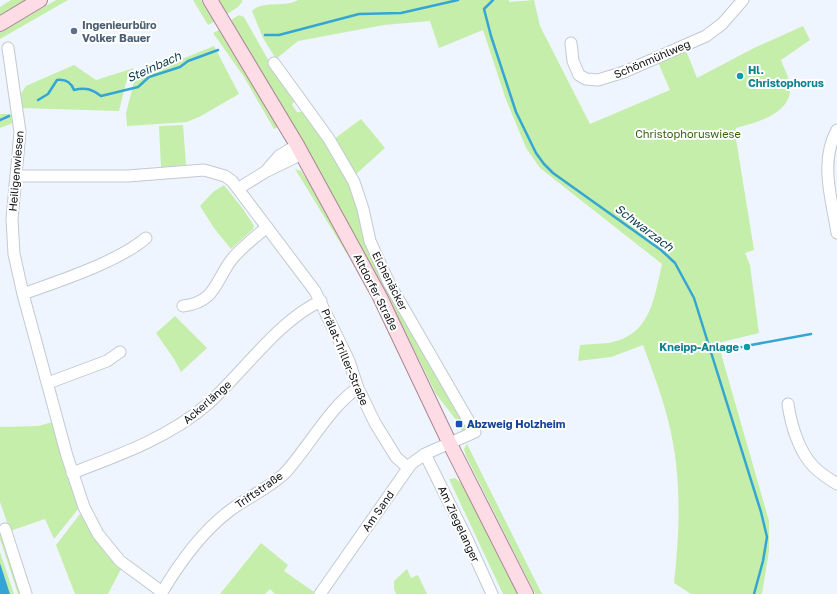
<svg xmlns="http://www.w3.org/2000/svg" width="837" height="594" font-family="'Golos Text',sans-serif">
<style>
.green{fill:#c4eea9}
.water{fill:#35a6d4}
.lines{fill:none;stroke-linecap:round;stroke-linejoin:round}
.stream{stroke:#35a6d4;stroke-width:2.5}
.minor-casing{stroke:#c3c9d1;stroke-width:13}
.major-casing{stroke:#aa8591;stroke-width:16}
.minor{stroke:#fff;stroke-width:11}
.major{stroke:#fedce5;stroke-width:14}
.service-dot{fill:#5c6f8a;stroke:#fff;stroke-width:1.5}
.culture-dot{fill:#0f9aa8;stroke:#fff;stroke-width:1.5}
.transit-dot{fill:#1a4fb4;stroke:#fff;stroke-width:1.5}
.labels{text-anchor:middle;stroke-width:4;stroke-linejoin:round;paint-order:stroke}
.service-label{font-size:11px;font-weight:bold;fill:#4e5e75;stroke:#fff;text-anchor:start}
.street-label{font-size:11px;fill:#0f1114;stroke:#fff}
.culture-label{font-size:11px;font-weight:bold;fill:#0d838f;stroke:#fff;text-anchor:start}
.park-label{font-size:11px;fill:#345f08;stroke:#fff}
.transit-label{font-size:11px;font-weight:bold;fill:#164399;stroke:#fff;text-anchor:start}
.water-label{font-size:12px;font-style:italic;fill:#114053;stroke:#fff}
</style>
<rect width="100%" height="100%" fill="#eff5fe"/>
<!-- green -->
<path class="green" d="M11,0H26L0,16V7Z
M56,0H68L0,39V32Z
M193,0H201L214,22L208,25Z
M219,0H242V2L238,7L227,14Z
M298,0H509V2L534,0L540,26L590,124L670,90L657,60L685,48L697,78L754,48L803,26L810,40L781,60C784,69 790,78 790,87C792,114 755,123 736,128V139L754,250L745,253L750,265L759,333L718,343L769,521V551L762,594H691L674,583C680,529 682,474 668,420C662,395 652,370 643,345L611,357L578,361L580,345C589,344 599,344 608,343C651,336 654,298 662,264L540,168L526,148L505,97L483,30L439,48L430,21L384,25L298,41L276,59L263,38L252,11C262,0 285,8 298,0Z
M239,15L244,17L270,63L295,100L292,105L297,112H304C321,135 337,159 350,185C357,201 361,218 365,235L466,427V430L463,432L460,428L462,426L459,420L457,421L436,394L404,329L325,181L231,20Z
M219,30L278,127L274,129L244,77L213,33Z
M214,46L239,94L201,116L187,122L127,126L126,113L135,78Z
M74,65L96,80L134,68L127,79L119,111L20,108V95L26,86Z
M0,114H12L13,123L0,128Z
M361,119L385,148L355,175L334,139Z
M183,125L186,165L161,167L159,126Z
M295,169L301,171L308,181L349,253L347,254Z
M224,185L243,209L254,226L253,229L231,249L214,228L200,206L213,192Z
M175,316L207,348L181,372L174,359L156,333Z
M53,422L61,457L79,508L54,539L45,519L10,531L0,502V427L38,426Z
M467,444L542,594H535L466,456L464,449Z
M455,478L461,483L518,594H503L449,479Z
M80,514L105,553L121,569L108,594H75L56,545Z
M0,525L23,594H18L0,539Z
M261,543L288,565L284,571L314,592L313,594H275L270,589L265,594H220Z
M0,552L14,594H10L0,563Z
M407,569L411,578L418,575L427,594H396L394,589V581Z"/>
<!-- water -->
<path class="water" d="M0,563L10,594H0Z"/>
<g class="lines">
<!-- stream -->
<path class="stream" d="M493,0L484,9L491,36L516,112L536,153L544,164L553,173L661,250L675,263L694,298L761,512L767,537L763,561L754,594
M265,35H279L359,14L401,13L458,0
M38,100L48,94L57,80C65,79 71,82 74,90C85,87 92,89 101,96L138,87L149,77L180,67L188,61L218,50
M0,120L9,116
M751,345L811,334
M711,352L742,347"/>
<defs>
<path id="minor" d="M571,43L573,61L579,75L586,79L598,80L624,72L706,36L722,24L743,0
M8,48L20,132L12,219L14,254L23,294L67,456L84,507L98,534L120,561L162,592
M274,63L329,139L354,182L363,209L370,241L389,283L475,432L425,454L411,464L320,594
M837,130C819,162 832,200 837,233
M265,172L279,156L297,145
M16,176H128L204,170L225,176L232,181L315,291L349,361L358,388L375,423L396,457L408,468
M239,188L265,172L302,154
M23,294C59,281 118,262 146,238
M183,306C216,302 215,281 232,259C242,247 255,237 267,227
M48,383L107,361L120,352
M788,404C791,425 799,452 814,467C821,474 829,479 837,484
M425,454L468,541L492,594
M72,473C120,455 170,437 209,403C244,371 279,320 321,301
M5,529L26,594
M161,594C178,565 201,533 228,512C246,498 268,489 285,473C308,448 331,405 358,388"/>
<path id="major" d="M210,0L297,145L380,297L450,444L526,594
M0,24L40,0"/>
</defs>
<!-- minor casing -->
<use href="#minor" class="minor-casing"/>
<!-- major casing -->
<use href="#major" class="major-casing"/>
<!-- minor -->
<use href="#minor" class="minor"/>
<!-- major -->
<use href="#major" class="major"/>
</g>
<!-- markers -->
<circle class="service-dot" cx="74" cy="31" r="4"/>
<g class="culture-dot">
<circle cx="740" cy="76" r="4"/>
<circle cx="747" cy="347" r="4"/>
</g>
<rect class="transit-dot" x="455" y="420" width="8" height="8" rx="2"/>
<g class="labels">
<!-- service labels -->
<g class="service-label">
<text x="82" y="29">Ingenieurbüro<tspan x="82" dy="13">Volker Bauer</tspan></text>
</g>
<!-- street labels -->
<g class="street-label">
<text transform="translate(652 59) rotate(-23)" y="4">Schönmühlweg</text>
<text transform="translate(16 171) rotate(-85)" y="4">Heiligenwiesen</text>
<text transform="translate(390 281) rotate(63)" y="4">Eichenäcker</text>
<text transform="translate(376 292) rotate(63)" y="4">Altdorfer Straße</text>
<text transform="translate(345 357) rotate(67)" y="4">Prälat-Triller-Straße</text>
<text transform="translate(207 402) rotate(-41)" y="4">Ackerlänge</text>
<text transform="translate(259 490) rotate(-35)" y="4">Triftstraße</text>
<text transform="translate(378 511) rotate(-55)" y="4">Am Sand</text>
<text transform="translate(459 524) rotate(65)" y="4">Am Ziegelanger</text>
</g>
<!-- culture labels -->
<g class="culture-label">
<text x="748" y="74">Hl.<tspan x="748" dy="13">Christophorus</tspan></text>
<text x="739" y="351" text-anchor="end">Kneipp-Anlage</text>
</g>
<!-- park labels -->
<g class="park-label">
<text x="688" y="138">Christophoruswiese</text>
</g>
<!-- transit labels -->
<g class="transit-label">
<text x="467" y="428">Abzweig Holzheim</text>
</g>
<!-- water labels -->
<g class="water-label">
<text transform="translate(154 67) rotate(-24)" y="4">Steinbach</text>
<text transform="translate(644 228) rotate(37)" y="4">Schwarzach</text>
</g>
</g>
</svg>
